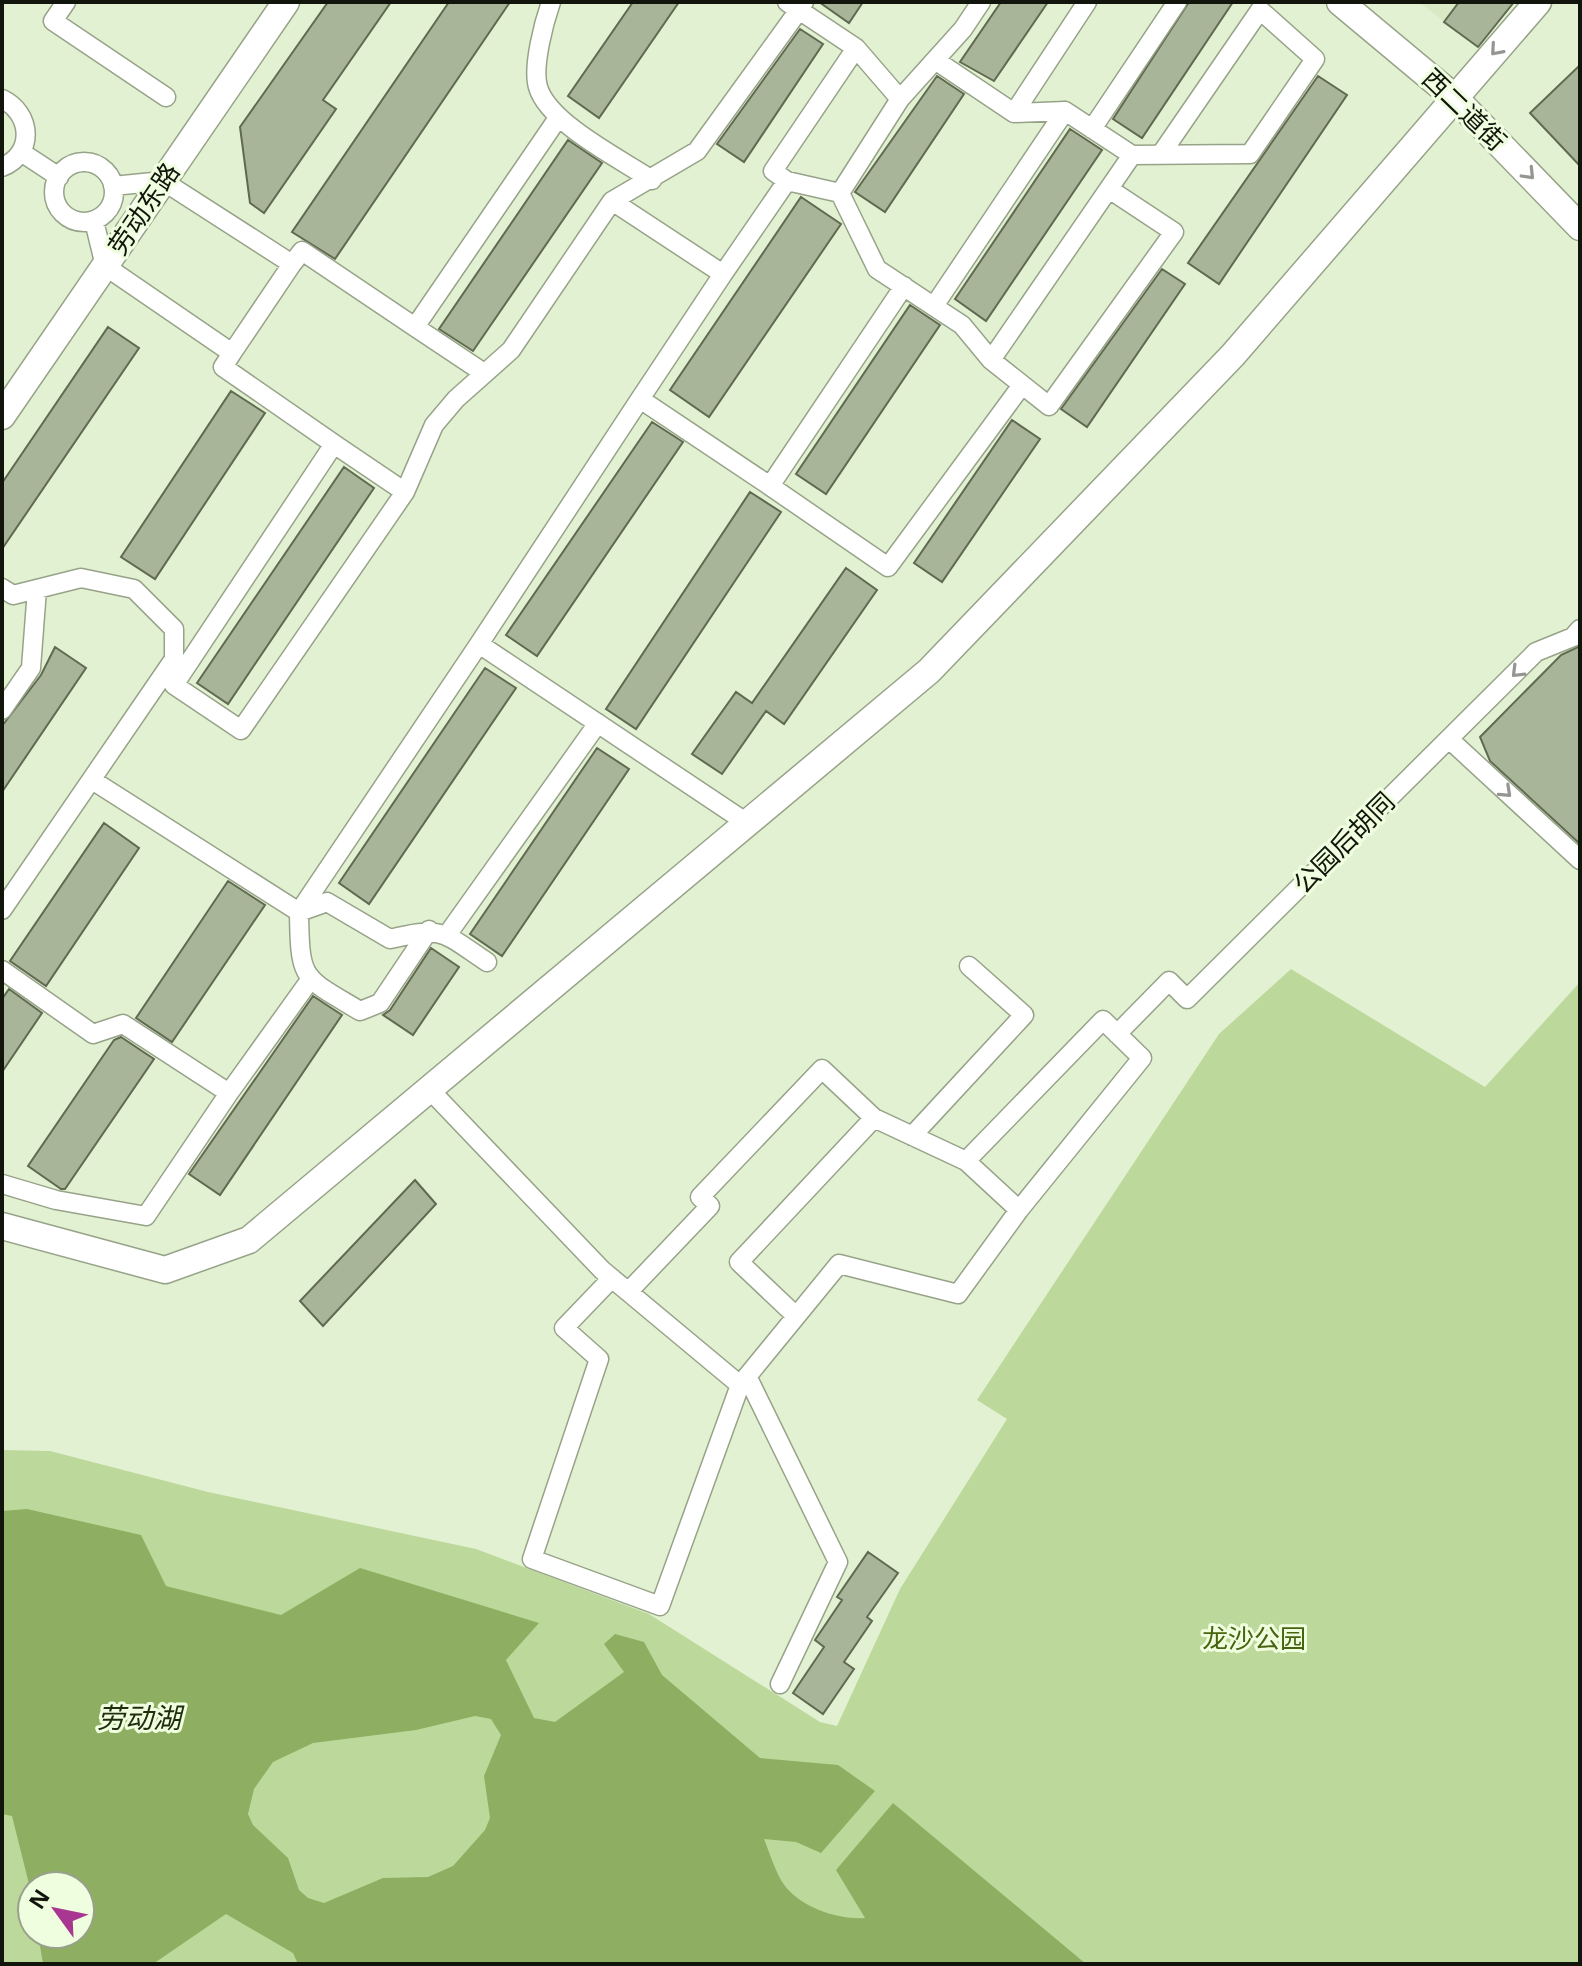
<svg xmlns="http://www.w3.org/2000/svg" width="1582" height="1966" font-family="'Noto Sans','Noto Sans SC',sans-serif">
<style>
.built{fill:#d8e9c4}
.green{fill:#bdd89b;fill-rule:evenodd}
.water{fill:#8eaf61;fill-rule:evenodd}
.building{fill:#a8b598;stroke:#5f6a50;stroke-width:2}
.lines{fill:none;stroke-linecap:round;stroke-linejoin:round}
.street-casing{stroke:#97a388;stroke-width:21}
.secondary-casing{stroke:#97a388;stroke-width:29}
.street{stroke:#fff;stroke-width:18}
.secondary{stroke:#fff;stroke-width:26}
.oneway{stroke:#949691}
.labels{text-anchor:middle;stroke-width:6;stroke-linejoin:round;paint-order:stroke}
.street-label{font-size:26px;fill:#11150b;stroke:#f0fee0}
.park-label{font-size:26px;fill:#46630d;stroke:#f0fee0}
.water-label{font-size:28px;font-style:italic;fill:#212e0d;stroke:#f0fee0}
</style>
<rect width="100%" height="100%" fill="#e3f1d3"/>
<!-- built -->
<path class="built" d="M1419,2H1514L1479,48Z"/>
<!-- green -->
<path class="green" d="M1291,969L1485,1087L1580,982V1964H2V1450L50,1451L208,1492L476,1549L649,1614L820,1722L837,1726L900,1589L1007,1419L977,1400L1219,1034ZM32,1886H80V1934H32Z"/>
<!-- water -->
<path class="water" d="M27,1509L141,1535L166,1586L281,1615L360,1568L539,1623L506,1660L534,1718L555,1722L624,1672L604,1644L615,1634L644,1642L662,1675L760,1758L838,1765L875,1791L821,1853L796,1842L764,1839C770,1854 776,1874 785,1886C802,1908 839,1920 865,1918L836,1870L893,1803L1086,1964H298L293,1953L226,1914L153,1964H43L38,1934H80V1886H32V1896L12,1816L2,1814V1511ZM475,1716L491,1719L501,1735L484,1776L490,1818L485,1830L453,1866L428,1877L383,1878L324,1903L308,1898L299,1890L288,1858L253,1825L248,1814L254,1789L273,1762L313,1743L416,1730Z"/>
<!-- building -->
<path class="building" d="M328,2H391L323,100L336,109L264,213L250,203L240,127Z
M449,2H510L335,259L292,232Z
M633,2H679L599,118L568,96Z
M819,2H863L849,23Z
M1001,2H1048L994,81L960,62Z
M1189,2H1233L1142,138L1113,119Z
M1459,2H1514L1478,47L1444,22Z
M800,29L823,44L744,162L717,144Z
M1580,65V166L1530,113Z
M937,76L964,94L885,212L855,192Z
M1318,76L1347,95L1219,284L1188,263Z
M1070,129L1102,150L986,321L955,299Z
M568,140L602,163L473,351L439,329Z
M801,197L841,224L709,417L670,390Z
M1162,269L1185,284L1087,427L1061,409Z
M910,305L940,325L826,494L796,474Z
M108,327L139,348L2,549V483Z
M231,391L265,413L155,579L121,557Z
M1012,420L1040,439L942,582L914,563Z
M652,422L683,442L537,656L506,635Z
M344,467L374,488L228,704L197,683Z
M750,492L781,512L636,729L606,709Z
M846,568L877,590L784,724L766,711L722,774L692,754L736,692L752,703Z
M1580,646V844L1490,761L1480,737L1561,655Z
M55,647L86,668L2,792V726L41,675Z
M485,668L516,688L369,904L339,883Z
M597,748L629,769L502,956L470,934Z
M104,823L139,848L46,986L10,961Z
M228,881L265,905L172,1042L136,1018Z
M431,948L459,967L413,1035L383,1015L390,1010Z
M9,989L42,1013L2,1072V999Z
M313,996L342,1015L220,1195L189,1174Z
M121,1037L154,1059L65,1189H61L28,1166L114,1040Z
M415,1180L436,1204L323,1326L300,1301Z
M868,1552L898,1573L867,1617L872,1621L844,1662L854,1669L823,1714L793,1693L824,1647L815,1640L842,1600L837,1597Z"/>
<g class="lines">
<defs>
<path id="street" d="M66,2L53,21L166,97
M551,2C544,22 532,67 538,87C548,123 622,160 652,180
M804,2L799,10L856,48L900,99L963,29L981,2
M935,60L1014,113L1065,111L1132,155L1250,154L1315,59L1260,10L1161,154
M2,99C32,113 35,154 2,167
M1014,113L1087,2
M1092,129L1177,2
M21,152L59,177
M54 192a30 30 0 1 1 60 0a30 30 0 1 1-60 0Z
M787,181L840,193L900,99
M113,186L163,181L292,264L302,251L415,327
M840,193L877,269L962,325L991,360L1049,406L1174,232L1109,189
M612,201L723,274L787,181L773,171L856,48
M94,221L105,266L232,353L223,367L334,444
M723,274L640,399L770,486
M904,286L770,486L888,567L1022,385
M934,306L1065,111
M232,353L292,264
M991,360L1132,155
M484,373L415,327L558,118
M2,588L13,595L81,578L134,589L174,629V685L241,730L405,492
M479,644L640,399
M174,685L334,444L405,492L434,425L456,399L511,350L612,201L697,151L799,10L787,2
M2,710L31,668L37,589
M1449,739L1580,860
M92,780L299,912L327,902L390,939C444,926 442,932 487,962
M2,910L174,659
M429,930L380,1003L360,1011C302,976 300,982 299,912L479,644L747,823
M447,935L598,723
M2,970L93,1034L123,1024L229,1093L310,980
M1117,1034L1169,981L1187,999L1536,652L1573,637L1580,629
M429,1089L602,1270L740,1385L839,1264L958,1294L1019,1210
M912,1136L1024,1015L969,966
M2,1184L56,1200L146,1216L229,1093
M612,1278L564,1328L599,1359L532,1559L660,1606L740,1385
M628,1292L710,1206L700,1197L822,1069L874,1118
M796,1316L739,1262L874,1118L966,1161L1019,1210L1142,1058L1103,1020L966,1161
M747,1376L838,1562L780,1684"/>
<path id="secondary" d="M1340,2L1455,98L1580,227
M2,416L286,2
M2,1226L165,1270L249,1240L929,671L1233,355L1538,2"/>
</defs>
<!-- street casing -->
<use href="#street" class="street-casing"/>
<!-- secondary casing -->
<use href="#secondary" class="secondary-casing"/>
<!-- street -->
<use href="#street" class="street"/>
<!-- secondary -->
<use href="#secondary" class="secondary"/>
</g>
<!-- one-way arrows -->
<defs><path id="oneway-chevron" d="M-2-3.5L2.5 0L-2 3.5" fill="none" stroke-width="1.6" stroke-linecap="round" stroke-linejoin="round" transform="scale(2)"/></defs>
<g class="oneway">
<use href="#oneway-chevron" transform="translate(1496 50) rotate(131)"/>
<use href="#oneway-chevron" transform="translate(1529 174) rotate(46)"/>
<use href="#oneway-chevron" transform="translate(1517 672) rotate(135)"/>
<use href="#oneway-chevron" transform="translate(1506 792) rotate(43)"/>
</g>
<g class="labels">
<!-- street labels -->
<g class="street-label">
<text transform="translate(1464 110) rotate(44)" y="9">西二道街</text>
<text transform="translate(144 209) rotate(-56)" y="9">劳动东路</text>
<text transform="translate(1344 843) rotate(-45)" y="9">公园后胡同</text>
</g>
<!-- park labels -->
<g class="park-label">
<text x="1254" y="1648">龙沙公园</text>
</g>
<!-- water labels -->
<g class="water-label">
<text x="139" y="1728">劳动湖</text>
</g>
</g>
<!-- border -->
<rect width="1582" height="1966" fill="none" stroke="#11150b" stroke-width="8"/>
<!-- north arrow -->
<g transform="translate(56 1910) rotate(303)"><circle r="38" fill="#f0fee0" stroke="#97a18b" stroke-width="2"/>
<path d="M0-6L14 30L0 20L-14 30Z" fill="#a93690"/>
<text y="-12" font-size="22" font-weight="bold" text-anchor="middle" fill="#11150b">N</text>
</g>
</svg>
